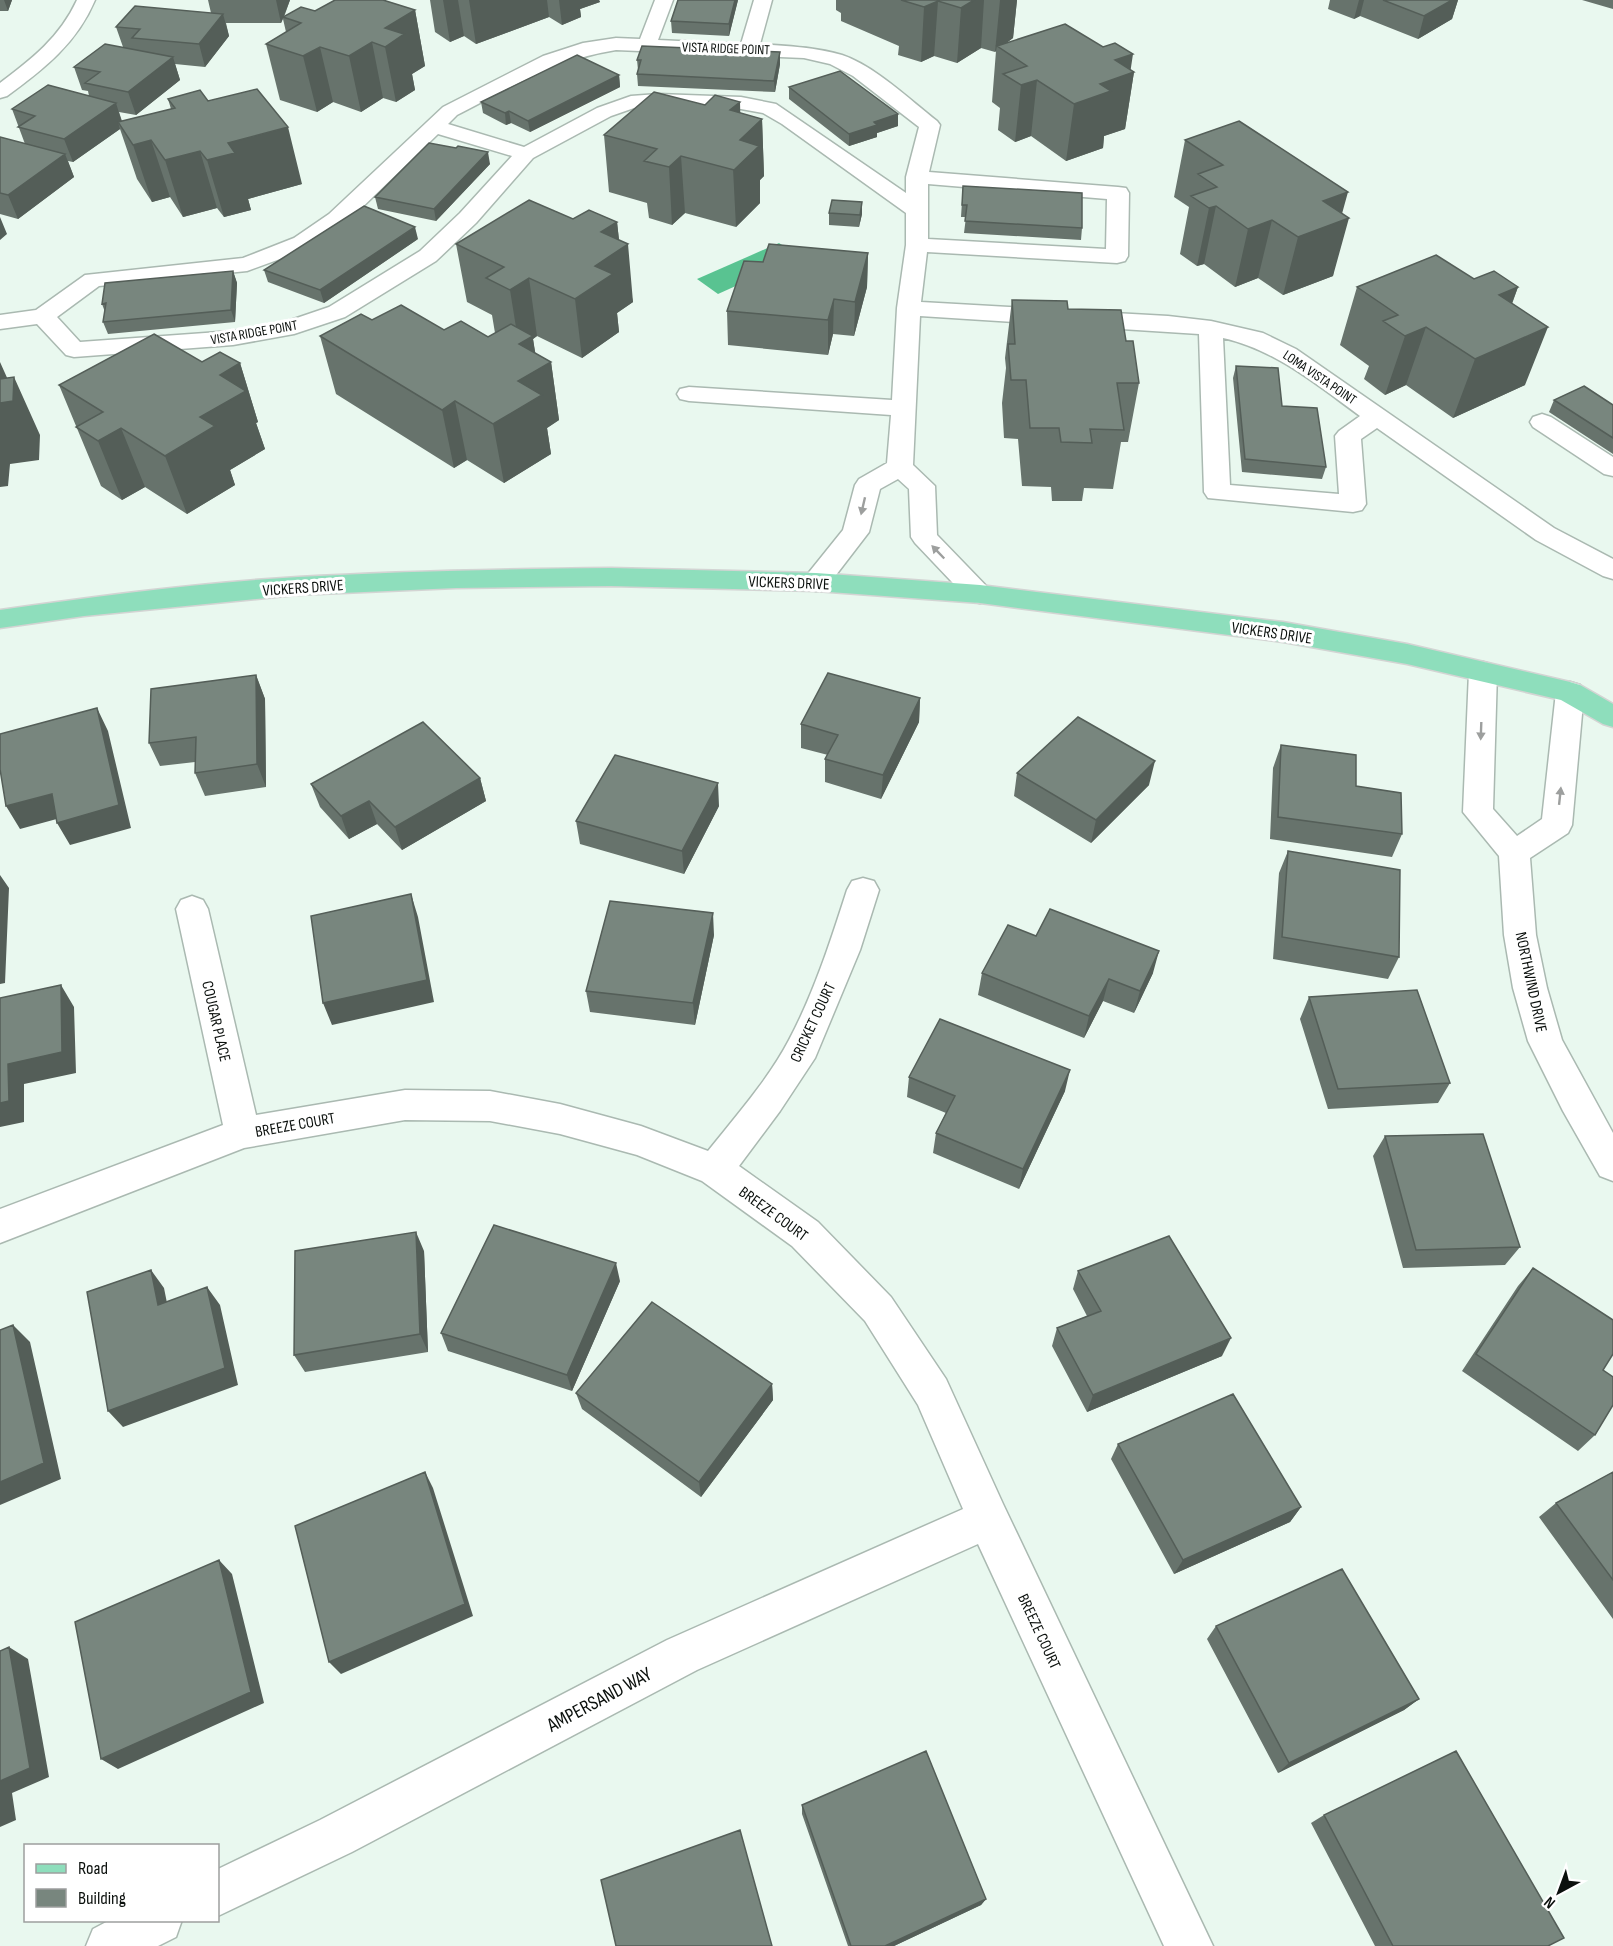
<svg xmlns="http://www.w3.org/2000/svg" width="1613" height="1946" font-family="'Sofia Sans Condensed',sans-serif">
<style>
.water{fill:#59c391}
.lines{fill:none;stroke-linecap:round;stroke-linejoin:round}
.minor-casing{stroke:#aab9b1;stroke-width:3}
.major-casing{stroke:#d3d4d3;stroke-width:3}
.minor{fill:#fff;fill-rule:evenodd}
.major{fill:#8edebc;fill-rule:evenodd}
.wall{fill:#67736c}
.shaded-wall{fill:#545e58}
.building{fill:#78867e;stroke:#545e58;stroke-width:1.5}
.oneway{fill:#9d9f9e}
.labels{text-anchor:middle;stroke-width:6;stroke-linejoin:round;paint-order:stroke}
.far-street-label{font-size:14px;fill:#0b100d;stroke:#fff}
.street-label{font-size:16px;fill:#0b100d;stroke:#fff}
.near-street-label{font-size:20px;fill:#0b100d;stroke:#fff}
</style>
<rect width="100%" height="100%" fill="#e9f8ef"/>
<!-- water -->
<path class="water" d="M779,243L800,257L718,294L697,279Z"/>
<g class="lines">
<defs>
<path id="minor" d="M77,0H95C77,43 44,69 7,96L0,98V83C32,59 60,37 77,0Z
M655,0H673L658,40L741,44L754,0H772L760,44C788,46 815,47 842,55C875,66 910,100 937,121L940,125L929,172L1118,187L1126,188L1129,193L1128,256L1125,261L1117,263L927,252L921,302L1168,316L1211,321L1263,333L1296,349L1554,528L1613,559V579L1603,576L1536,540L1377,428L1361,439L1366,504L1362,510L1353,512L1208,498L1204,492L1199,334L920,316L913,465L935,486L937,535L994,594L990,601L980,603L970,601L915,543L911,537L909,489L898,479L880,489L869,532L826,588L816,591L806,588L802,582L806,576L843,530L855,485L859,479L887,463L891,415L689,401L680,399L677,394L680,389L689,387L892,400L897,308L906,245V213L782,124L763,113L741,109L658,106L634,108L611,116L533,158L476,223L436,261L345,317L294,334L233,345L74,357L66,355L37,324L0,329V315L36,310L85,275L243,258L294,238L329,214L443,107L543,56L583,43L616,38L640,39ZM616,50L804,58L830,64L853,76L919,127L906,177V193L776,104L741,97L658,94L631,96L597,108L524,147L448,124L457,115C510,88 557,59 616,50ZM438,134L512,156L460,213L420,251L329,307L282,323L233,331L80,342L57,317L99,286L247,271L310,248L345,224ZM928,184L1107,199L1106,249L928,239ZM1223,338C1276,350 1317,385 1360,416L1339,431L1335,436L1339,494L1230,485Z
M1542,414L1551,417L1613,457V476L1604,474L1533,427L1530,422L1533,417Z
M1483,662L1493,665L1497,672L1493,809L1517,836L1542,819L1556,692L1560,685L1570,682L1580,685L1584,692L1572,825L1568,833L1530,858L1536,935L1547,988L1562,1040L1613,1133V1181L1600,1176L1563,1111L1528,1041L1513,988L1504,935L1499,856L1463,812L1469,672L1473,665Z
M863,878L874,881L879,890L860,950L815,1058L780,1111L739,1166L818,1222L891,1297L946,1379L1003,1504L1213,1946H1164L978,1544L697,1670L352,1852L218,1916V1869L320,1820L667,1640L963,1509L918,1405L865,1321L792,1246L702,1181L637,1155L560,1134L490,1121L405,1120L244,1148L0,1243V1209L223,1125L176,909L181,900L192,896L203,900L208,909L256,1115L405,1090L490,1091L560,1104L641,1126L708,1151C736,1116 768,1080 789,1040C814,993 831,940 847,890L852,881Z
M110,1920H182L176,1937L158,1946H86L93,1929Z"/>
<path id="major" d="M611,568L816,573L980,585L1283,622L1407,644L1570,682L1580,685L1613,704V727L1603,724L1561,700L1407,664L1283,642L980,603L816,591L611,586L456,588L296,595L84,616L0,628V610C99,596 198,583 298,577C402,571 507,569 611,568Z"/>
</defs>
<!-- minor casing -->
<use href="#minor" class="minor-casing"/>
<!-- major casing -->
<use href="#major" class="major-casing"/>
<!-- minor -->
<use href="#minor" class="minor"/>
<!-- major -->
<use href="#major" class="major"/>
</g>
<!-- wall -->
<path class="wall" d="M0,0H12L8,11H0Z
M208,0H290L284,17L315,11L415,10L425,66L412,74L415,90L396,102L383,98L361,112L333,102L317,112L280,100L266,44L286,32L283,19L281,23H226L229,36L205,67L175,64L180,80L136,115L119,112L122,121L171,109L168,99L208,101L302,184L248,199L251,210L224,217L217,208L183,217L170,197L152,202L137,179L120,129L73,162L68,161L74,177L18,219L0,214V137L25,144L12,109L89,96L88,91L82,90L74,67L123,47L116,27L211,13Z
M430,0H599L600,2L580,9L581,17L562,25L549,17L476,44L464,36L450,42L435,32Z
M738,0L729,36L672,33L671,21Z
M836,0H1017L1013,38L1006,43L1130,70L1134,72L1125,129L1104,136L1103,148L1066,161L1031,136L1015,142L998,130L1000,108L992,102L996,51L995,52L981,48L957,63L934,56L921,62L898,55L899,46L841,21V13L836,10Z
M1330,0H1458L1452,19L1418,39L1360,16L1354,19L1328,9Z
M1582,0H1613V9Z
M780,52V64L775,92L638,86L637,74L638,70L637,60Z
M619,75L620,87L530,132L511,123L506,125L483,113L481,102Z
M789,87L898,114V126L877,133V137L849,146L789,99Z
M740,102V113L762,119L764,176L760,180V203L736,227L685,213L672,225L649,218L647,203L609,192L604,135L705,105Z
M1185,140L1342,213L1333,276L1283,295L1258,278L1235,287L1204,264L1197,266L1180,254L1189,207L1174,197Z
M456,148L490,164L436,221L378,209L375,197Z
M963,186L1082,228L1081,240L964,233L966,217H961Z
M829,213L862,214L859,227L829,225Z
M573,219L617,222L619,240L633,302L617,313L619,332L582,358L537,336L533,339L535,353L551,362L559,420L547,428L551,454L504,483L467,460L454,468L336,394L320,336L372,320L488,337L495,333L492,315L467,302L456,244Z
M418,239L324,303L268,282L264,270Z
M868,253L867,287L854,336L833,334L828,355L728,345L727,311L763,262Z
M233,271L237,283L235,322L108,334L103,322L105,312L102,304Z
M1474,279L1518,287L1512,304L1525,385L1453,418L1406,385L1385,395L1364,379L1369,366L1340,345L1357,287Z
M1012,300L1068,309L1126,341L1139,383L1128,442H1121L1113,489L1084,488L1082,501H1052L1051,487L1022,486L1018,439L1004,438L1002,403L1006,368L1005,358Z
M202,362L240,363L258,422L256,423L265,449L230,470L235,485L187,514L145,487L122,500L101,486L59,385Z
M1236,366L1282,406L1326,467L1322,479L1242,472L1233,378Z
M1554,400L1613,405V454L1549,412Z
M256,675L265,699L266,787L205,796L195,773V762L160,766L149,743Z
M920,698L919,722L881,799L825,782V759L828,755L801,748V724Z
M1281,745L1356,786L1402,834L1392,857L1270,839L1273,768Z
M1017,773L1149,785L1091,843L1014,796Z
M480,778L486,801L402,850L377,824L349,839L320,807L311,784Z
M719,806L684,874L580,844L576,821Z
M1288,851L1399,957L1388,979L1273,959L1279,873Z
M714,935L695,1025L590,1012L586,991Z
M1036,936L1153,973L1134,1013L1103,1001L1084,1038L978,995L982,973Z
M1309,997L1450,1083L1438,1103L1328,1109L1300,1019Z
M909,1077L1065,1091L1019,1189L933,1153L936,1133L946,1113L907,1097Z
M1385,1136L1520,1247L1505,1265L1403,1268L1373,1156Z
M424,1251L428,1352L305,1372L294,1355Z
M1533,1268L1603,1370L1595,1435L1578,1451L1462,1371L1518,1286Z
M1078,1271L1222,1356L1087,1412L1052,1346L1057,1328L1087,1316L1073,1289Z
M620,1281L572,1391L448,1351L441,1333Z
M772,1384L773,1400L701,1497L582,1409L576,1393Z
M1118,1444L1301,1507L1290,1522L1174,1574L1111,1459Z
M1613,1472V1619L1539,1517L1556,1503Z
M1216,1626L1419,1699L1404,1710L1278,1773L1207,1639Z
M802,1805L986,1899L981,1905L894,1946H848L802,1814Z
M1324,1815L1548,1946H1375L1311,1823Z"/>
<!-- shaded-wall -->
<path class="shaded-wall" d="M4,0H12L8,11Z
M276,0H290L281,23Z
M443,0H458L464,36L450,42Z
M469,0H547L549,17L476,44Z
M559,0H599L600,2L580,9L581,17L562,25Z
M735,0H738L729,36V24Z
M974,0H984L981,48L957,63L961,8Z
M1000,0H1017L1013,38L1000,48L997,46L996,51L995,52Z
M1359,0H1364L1360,16L1354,19Z
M1452,0H1458L1452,19L1418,39L1424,16Z
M938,1L934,56L921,62L924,7Z
M415,10L425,66L412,74L415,90L396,102L385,47V28Z
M223,14L229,36L205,67L199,44Z
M372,42L383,98L361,112L349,56Z
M320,47L333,102L317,112L303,56Z
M780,52V64L775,92L774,81Z
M1133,54L1130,74L1134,72L1125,129L1104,136L1103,148L1066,161L1074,104L1100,84L1115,60Z
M173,57L180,80L136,115L128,92Z
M619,75L620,87L530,132L528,121Z
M1037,80L1031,136L1015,142L1021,85Z
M740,102L741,139L762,119L764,176L760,180V203L736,227L730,110Z
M116,103L123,126L118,122L120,129L73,162L64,139Z
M509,111L511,123L506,125L505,113Z
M898,114V126L877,133V137L849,146V134L874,122Z
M288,127L302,184L248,199L251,210L224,217L207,160L228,143Z
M151,140L170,197L152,202L133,145Z
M200,151L217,208L183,217L165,160Z
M488,152L490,164L436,221L434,209Z
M65,154L74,177L18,219L8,195Z
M681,156L685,213L672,225L669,167Z
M1348,192L1340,221L1349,218L1333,276L1283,295L1298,237L1323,201Z
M862,202V214L859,227L860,215Z
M1216,206L1204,264L1197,266L1209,208Z
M0,217L7,234L0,240Z
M1272,220L1258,278L1235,287L1248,229Z
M617,222L620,249L628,244L633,302L617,313L619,332L582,358L575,299L595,266L601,232Z
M415,227L418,239L324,303L320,290Z
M868,253L867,287L854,336L855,302Z
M233,271L237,283L235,322L231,310Z
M529,278L537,336L533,339L538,369L551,362L559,420L547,428L551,454L504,483L493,424L518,381L524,377L510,290Z
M1518,287L1496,345L1499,295Z
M834,299L833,334L828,355V320Z
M1426,327L1406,385L1385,395L1405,336Z
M1548,327L1525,385L1453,418L1475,359Z
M0,362L13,391L14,377L40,435L39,460L10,464L8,486L0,487Z
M240,363L258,422L256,423L265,449L230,470L235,485L187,514L165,456L200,417L220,375Z
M455,401L467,460L454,468L442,410Z
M121,428L145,487L122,500L98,441Z
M256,675L265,699L266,787L257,764Z
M920,698L919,722L881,799L883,775Z
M97,708L108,731L131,828L70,845L57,823Z
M1155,761L1149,785L1091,843L1096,820Z
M480,778L486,801L402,850L395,827Z
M718,783L719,806L684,874L682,851Z
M52,794L64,817L20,829L6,806Z
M369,801L377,824L349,839L341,816Z
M0,875L9,888L5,983L0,984Z
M411,894L418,917L434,1002L332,1025L323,1003Z
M713,913L714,935L695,1025L693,1003Z
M1159,951L1153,973L1134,1013L1140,991Z
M1109,979L1103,1001L1084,1038L1089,1016Z
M61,985L74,1007L76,1073L24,1084V1122L0,1127V1103L8,1064Z
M1070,1070L1065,1091L1019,1189L1023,1169Z
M416,1232L424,1251L428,1352L420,1334Z
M616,1263L620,1281L572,1391L567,1375Z
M151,1270L164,1288L171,1323L158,1305Z
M207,1287L220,1305L238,1385L123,1427L108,1411Z
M13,1325L30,1342L61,1479L0,1505V1482Z
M1231,1338L1222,1356L1087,1412L1093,1395Z
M772,1384L773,1400L701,1497L699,1482Z
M425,1472L433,1488L473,1616L341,1674L329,1662Z
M1301,1507L1290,1522L1174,1574L1183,1560Z
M219,1560L232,1574L264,1703L118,1769L101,1759Z
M9,1647L28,1659L49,1777L12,1793L16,1820L0,1827V1781Z
M1419,1699L1404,1710L1278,1773L1289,1763Z
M986,1899L981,1905L894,1946H885Z"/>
<!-- building -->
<path class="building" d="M335,0H383L415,10L385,28L404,34L385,47L372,42L349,56L320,47L303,56L266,44L301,23L283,17L301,7L315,11Z
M678,0H735L729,24L671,21Z
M901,0H974L961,8L938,1L924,7Z
M1383,0H1452L1424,16Z
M135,6L223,14L199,44L132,38L140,29L116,27Z
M1065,24L1103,47L1115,43L1133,54L1115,60L1134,72L1100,84L1111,91L1074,104L1037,80L1021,85L1003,74L1027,66L997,46Z
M105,44L173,57L128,92L85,83L100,72L74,67Z
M642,46L780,52L774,81L637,74L641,60H637Z
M577,55L619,75L528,121L509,111L505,113L481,102Z
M840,71L898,114L874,122L877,125L849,134L789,87Z
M48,85L116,103L64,139L18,127L35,116L12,109Z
M257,89L288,127L228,143L235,153L207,160L200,151L165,160L151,140L133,145L118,122L175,108L168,99L200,90L208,101Z
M654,92L705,105L715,95L740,102L730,110L762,119L740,140L759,146L734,170L681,156L669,167L644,161L657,149L604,135Z
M1239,121L1348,192L1323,201L1349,218L1298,237L1272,220L1248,229L1216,206L1209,208L1191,196L1217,187L1198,174L1223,165L1185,140Z
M0,137L65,154L8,195L0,193Z
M429,143L456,148L458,146L488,152L434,209L375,197Z
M963,186L1082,193V228L965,221L967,205H962Z
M529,200L573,219L589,210L617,222L601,232L628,244L595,266L613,274L575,299L529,278L510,290L486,278L504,267L456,244Z
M832,200L862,202L860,215L829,213Z
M364,206L415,227L320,290L264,270Z
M769,244L868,253L855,302L834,299L828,320L727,311L744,261L763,262Z
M1436,255L1474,279L1494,271L1518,287L1499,295L1548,327L1475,359L1426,327L1405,336L1383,321L1398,315L1357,287Z
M233,271L231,310L103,322L106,303L102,304L105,283Z
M1012,300L1067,301L1068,309L1121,310L1126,341H1133L1139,383H1117L1124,430L1090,429L1092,443L1061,442L1059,428H1030L1026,380H1011L1008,344H1015Z
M401,305L444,330L461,321L488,337L511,324L533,336L519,344L551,362L518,381L542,395L493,424L455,401L442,410L320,336L361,314L372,320Z
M154,334L202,362L220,352L240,363L220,375L246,391L200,417L215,426L165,456L121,428L98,441L76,427L103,412L59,385Z
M1236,366L1278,368L1282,406L1317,408L1326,467L1245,459Z
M14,377L13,401L0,403V379Z
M1584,386L1613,405V438L1554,400Z
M828,673L920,698L883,775L825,759L838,735L801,724Z
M256,675L257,764L195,773L196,737L149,743L151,689Z
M97,708L119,805L57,823L52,794L6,806L0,769V734Z
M1078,717L1155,761L1096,820L1017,773Z
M423,722L480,778L395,827L369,801L341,816L311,784Z
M1281,745L1356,755V786L1401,793L1402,834L1278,817Z
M615,755L718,783L682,851L576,821Z
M1288,851L1400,870L1399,957L1282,937Z
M411,894L427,980L323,1003L311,916Z
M610,901L713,913L693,1003L586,991Z
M1050,909L1159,951L1140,991L1109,979L1089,1016L982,973L1008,925L1036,936Z
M61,985L62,1052L8,1064L9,1101L0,1103V998Z
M1417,990L1450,1083L1338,1089L1309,997Z
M940,1019L1070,1070L1023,1169L936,1133L955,1096L909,1077Z
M1483,1134L1520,1247L1416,1250L1385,1136Z
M494,1225L616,1263L567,1375L441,1333Z
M416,1232L420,1334L294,1355L295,1251Z
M1169,1236L1231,1338L1093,1395L1057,1328L1101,1311L1078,1271Z
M1533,1268L1613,1320V1354L1603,1370L1613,1377V1405L1595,1435L1476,1354Z
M151,1270L158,1305L207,1287L225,1368L108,1411L87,1292Z
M652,1302L772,1384L699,1482L576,1393Z
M13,1325L44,1463L0,1482V1330Z
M1233,1394L1301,1507L1183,1560L1118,1444Z
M425,1472L465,1604L329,1662L295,1526Z
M1613,1472V1580L1556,1503Z
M219,1560L251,1692L101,1759L75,1622Z
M1342,1569L1419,1699L1289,1763L1216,1626Z
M9,1647L30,1768L0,1781V1651Z
M926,1751L986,1899L885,1946H851L802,1805Z
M1456,1751L1564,1938L1548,1946H1393L1324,1815Z
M740,1830L772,1946H616L601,1880Z"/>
<!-- one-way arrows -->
<defs><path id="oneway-solid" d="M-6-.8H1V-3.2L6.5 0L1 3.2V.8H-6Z" transform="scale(1.5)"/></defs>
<g class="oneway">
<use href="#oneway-solid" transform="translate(863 506) rotate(103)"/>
<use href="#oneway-solid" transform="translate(938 552) rotate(-134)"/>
<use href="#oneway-solid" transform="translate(1481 731) rotate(92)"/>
<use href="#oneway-solid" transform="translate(1560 796) rotate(-84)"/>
</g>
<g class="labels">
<!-- far-street labels -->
<g class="far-street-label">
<text transform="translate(726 48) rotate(2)" y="5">VISTA RIDGE POINT</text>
<text transform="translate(254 332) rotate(-10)" y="5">VISTA RIDGE POINT</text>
<text transform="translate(1320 377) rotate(34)" y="5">LOMA VISTA POINT</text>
</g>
<!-- street labels -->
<g class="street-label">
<text transform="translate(789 582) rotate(2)" y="6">VICKERS DRIVE</text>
<text transform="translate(303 587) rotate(-4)" y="6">VICKERS DRIVE</text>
<text transform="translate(1272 632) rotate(8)" y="6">VICKERS DRIVE</text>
<text transform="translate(1532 982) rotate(78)" y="6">NORTHWIND DRIVE</text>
<text transform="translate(217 1021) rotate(77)" y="6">COUGAR PLACE</text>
<text transform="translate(812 1022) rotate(-65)" y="6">CRICKET COURT</text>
<text transform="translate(295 1124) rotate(-10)" y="6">BREEZE COURT</text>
<text transform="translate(774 1213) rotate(36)" y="6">BREEZE COURT</text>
<text transform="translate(1040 1631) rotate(65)" y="6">BREEZE COURT</text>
</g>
<!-- near-street labels -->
<g class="near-street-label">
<text transform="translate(599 1699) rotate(-28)" y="7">AMPERSAND WAY</text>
</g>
</g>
<!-- legend -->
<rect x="24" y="1844" width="195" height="78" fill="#ffffff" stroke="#9d9f9e" stroke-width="1.5"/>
<rect x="36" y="1864" width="30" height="9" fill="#8edebc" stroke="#9d9f9e" stroke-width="1.5"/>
<text x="78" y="1874" font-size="18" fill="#0b100d">Road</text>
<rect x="36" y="1889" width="30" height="18" fill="#78867e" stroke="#9d9f9e" stroke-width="1.5"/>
<text x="78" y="1904" font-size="18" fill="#0b100d">Building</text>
<!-- north arrow -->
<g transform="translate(1559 1892) rotate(221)" stroke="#ffffff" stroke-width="4.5" paint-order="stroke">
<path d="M0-4.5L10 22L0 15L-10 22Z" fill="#0b100d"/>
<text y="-9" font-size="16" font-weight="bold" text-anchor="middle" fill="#0b100d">N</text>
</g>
</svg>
